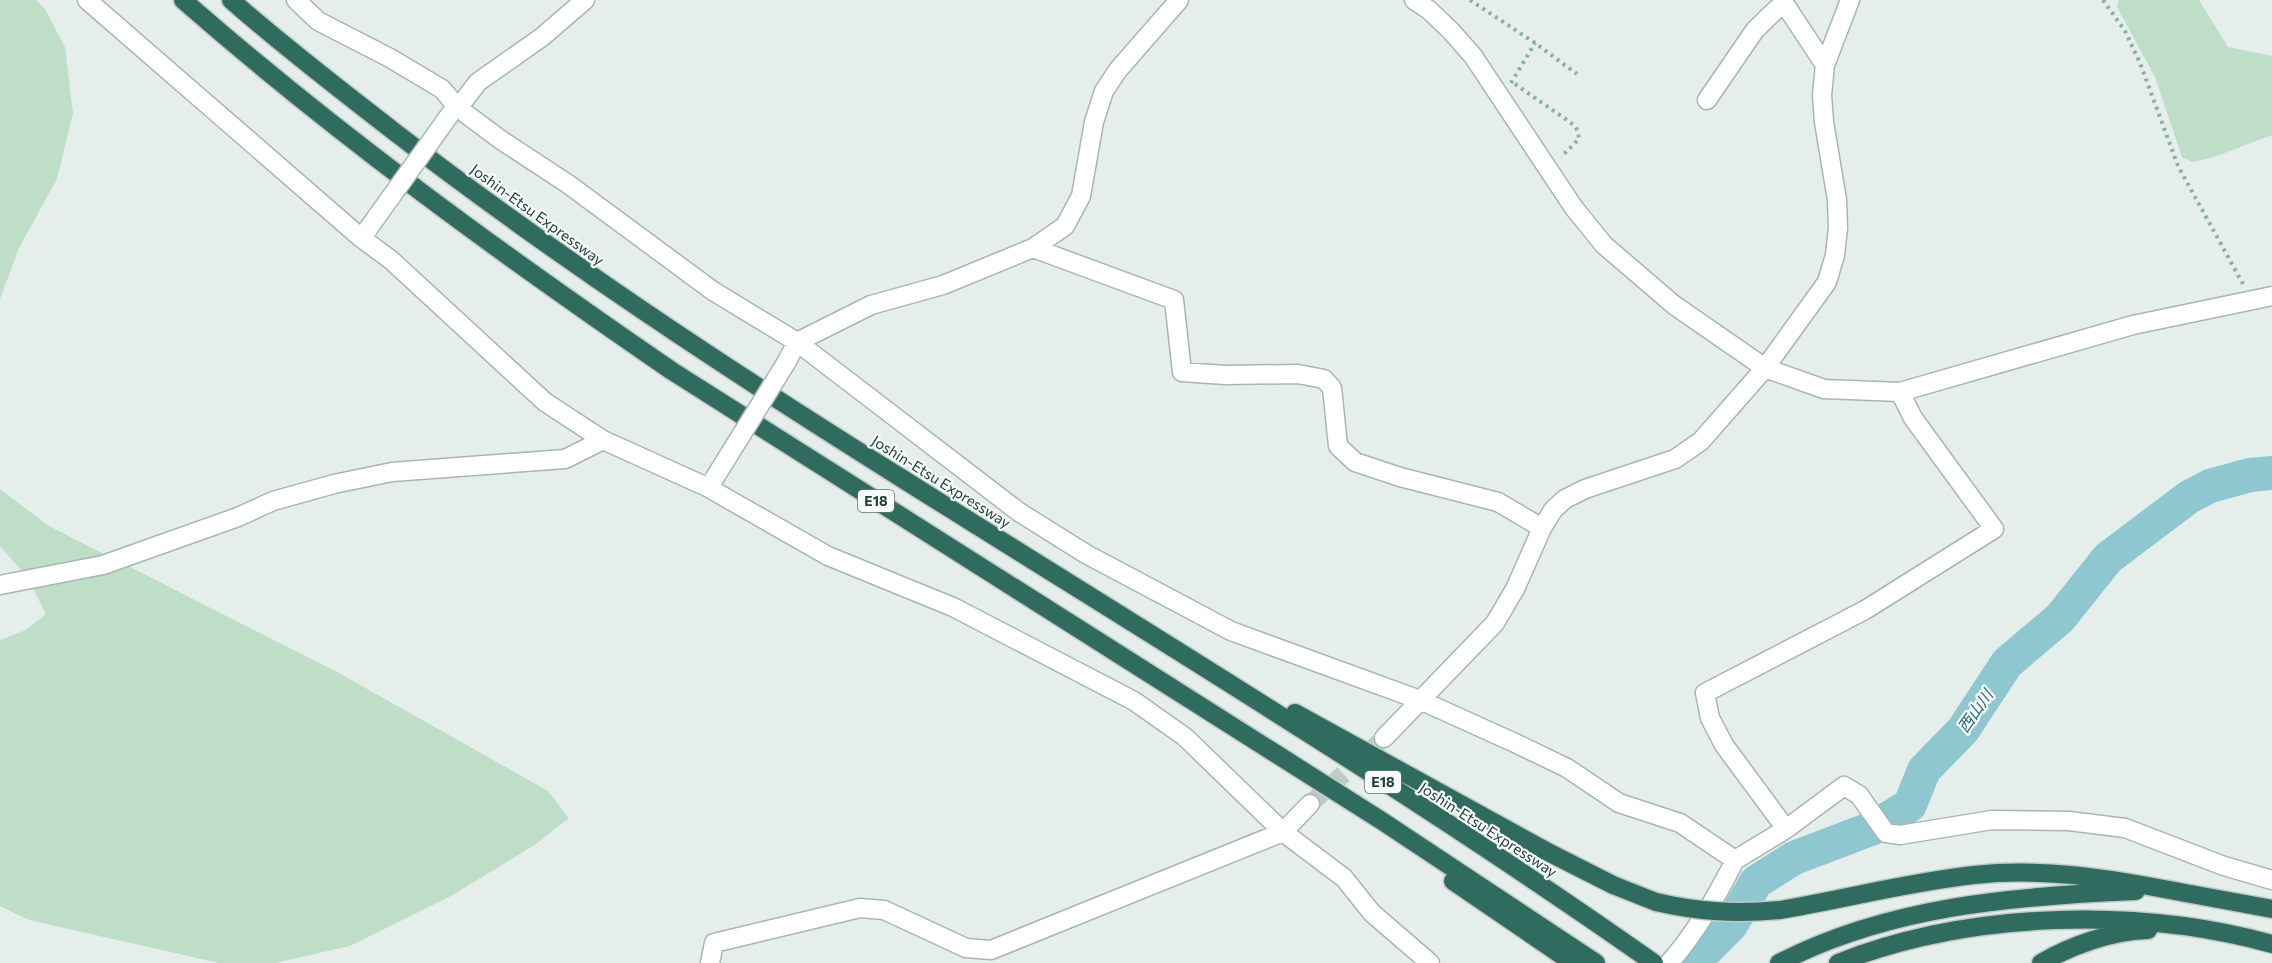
<svg xmlns="http://www.w3.org/2000/svg" width="2272" height="963" font-family="Commissioner,'Noto Sans JP',sans-serif">
<style>
.green{fill:#bfdec7}
.lines{fill:none;stroke-linecap:round;stroke-linejoin:round}
.river{stroke:#8fc7d1;stroke-width:34}
.minor-tunnel{stroke:#becbc6;stroke-width:18;stroke-dasharray:18 9;stroke-linecap:butt}
.minor-casing{stroke:#a7b6b1;stroke-width:21}
.highway-casing{stroke:#c2cac7;stroke-width:21}
.path{stroke:#86b1a3;stroke-width:4;stroke-dasharray:3 4.5;stroke-linecap:butt}
.minor{stroke:#fff;stroke-width:18}
.highway{stroke:#306b5f;stroke-width:18}
.minor-bridge-casing{stroke:#a7b6b1;stroke-width:21;stroke-linecap:butt}
.highway-bridge-casing{stroke:#c2cac7;stroke-width:21;stroke-linecap:butt}
.minor-bridge{stroke:#fff;stroke-width:18}
.highway-bridge{stroke:#306b5f;stroke-width:18}
.labels{text-anchor:middle;stroke-width:4.5;stroke-linejoin:round;paint-order:stroke}
.shield{fill:#f6faf8;stroke:#637872;stroke-width:1.5}
.shield-label{font-size:14px;font-weight:bold;fill:#244038}
.street-label{font-size:15px;fill:#244038;stroke:#f6faf8}
.water-label{font-size:16px;font-style:italic;fill:#1f6b7b;stroke:#f6faf8}
</style>
<rect width="100%" height="100%" fill="#e5eeea"/>
<!-- green -->
<path class="green" d="M0,0H36L45,9L65,47L73,113L57,179L19,248L0,299Z
M2119,0H2199L2228,47L2272,56V135L2214,157L2193,162L2182,157L2155,77L2117,7Z
M0,489L49,526L339,673L548,791L569,818L536,844L451,896L350,946L275,963H219L29,920L0,906V640L26,630L46,614L27,577L0,546Z"/>
<g class="lines">
<!-- river -->
<path class="river" d="M1693,963L1731,925L1756,882L1794,858L1873,828L1910,805L1924,770L1963,730L2007,663L2060,618L2108,558L2189,497L2210,486L2250,475L2272,473"/>
<!-- minor-tunnel -->
<path class="minor-tunnel" d="M1310,804L1384,738"/>
<defs>
<path id="minor" d="M87,0L360,237L391,260L545,402L603,440L707,487L828,556L953,607L1134,701L1185,737L1283,832L1344,878L1372,913L1430,963
M296,0L318,21L390,58L442,89L458,108L501,140L568,184L713,291L797,342L1019,512L1086,554L1231,631L1420,700L1515,743L1567,768L1619,803L1680,823L1735,860L1786,829L1844,786L1859,795L1886,833L1900,835L1992,820L2069,821L2125,828L2224,866L2272,880
M1414,0L1429,10L1451,31L1473,56L1574,208L1604,245L1674,305L1765,368L1824,389L1900,392L2133,325L2272,296
M1782,0L1825,65
M1707,100L1755,30L1784,2
M451,113L458,108L478,82L542,37L585,0
M1033,248L1174,300L1182,372L1225,375L1298,374L1324,379L1332,388L1338,446L1355,462L1400,477L1498,502L1542,528
M786,363L797,342L871,305L943,285L1033,248L1065,226L1081,196L1094,122L1104,91L1118,70L1179,0
M0,585L103,565L238,517L273,501L334,484L392,472L565,459L603,440
M1384,738L1495,623L1515,589L1542,528L1553,510L1565,499L1585,489L1675,459L1701,441L1765,368L1827,282L1835,255L1838,228L1837,200L1824,122L1822,95L1825,65L1850,0
M1786,829L1724,745L1710,718L1705,693L1865,610L1994,529L1913,418L1900,392
M710,963L714,943L860,908L884,910L966,948L991,950L1283,832L1310,804
M1669,963C1696,933 1717,896 1735,860"/>
<path id="highway" d="M183,0C337,135 503,255 672,371L1382,821L1596,963
M231,0C283,46 338,88 392,130C557,257 730,371 906,481C1157,639 1411,792 1654,963
M1295,713L1546,851L1613,885L1656,902
M1453,881L1573,963
M1780,910C1845,899 1909,882 1974,875C2039,868 2101,877 2164,889C2200,896 2236,902 2272,909
M1779,963C1889,906 2015,896 2136,891
M1838,963C1969,911 2138,907 2272,944
M2041,963C2072,945 2112,931 2148,930"/>
</defs>
<!-- minor casing -->
<use href="#minor" class="minor-casing"/>
<!-- highway casing -->
<use href="#highway" class="highway-casing"/>
<!-- path -->
<path class="path" d="M1470,0L1535,43L1577,74
M2103,0L2125,31L2140,63L2178,166L2243,284
M1511,83L1535,43
M1515,84L1574,125L1578,131L1579,139L1561,157"/>
<!-- minor -->
<use href="#minor" class="minor"/>
<!-- highway -->
<use href="#highway" class="highway"/>
<defs>
<path id="minor-bridge" d="M368,229L451,113
M714,479L786,363"/>
<path id="highway-bridge" d="M1656,902C1699,912 1736,914 1780,910"/>
</defs>
<!-- minor-bridge casing -->
<use href="#minor-bridge" class="minor-bridge-casing"/>
<!-- highway-bridge casing -->
<use href="#highway-bridge" class="highway-bridge-casing"/>
<!-- minor-bridge -->
<use href="#minor-bridge" class="minor-bridge"/>
<!-- highway-bridge -->
<use href="#highway-bridge" class="highway-bridge"/>
</g>
<g class="labels">
<!-- shield labels -->
<g class="shield">
<rect x="858" y="490" width="36" height="22" rx="4.5"/>
<rect x="1365" y="771" width="36" height="22" rx="4.5"/>
</g>
<g class="shield-label">
<text x="876" y="506">E18</text>
<text x="1383" y="787">E18</text>
</g>
<!-- street labels -->
<g class="street-label">
<text transform="translate(537 215) rotate(36)" y="5">Joshin-Etsu Expressway</text>
<text transform="translate(941 482) rotate(32)" y="5">Joshin-Etsu Expressway</text>
<text transform="translate(1488 830) rotate(33)" y="5">Joshin-Etsu Expressway</text>
</g>
<!-- water labels -->
<g class="water-label">
<text transform="translate(1975 711) rotate(-55)" y="6">西山川</text>
</g>
</g>
</svg>
